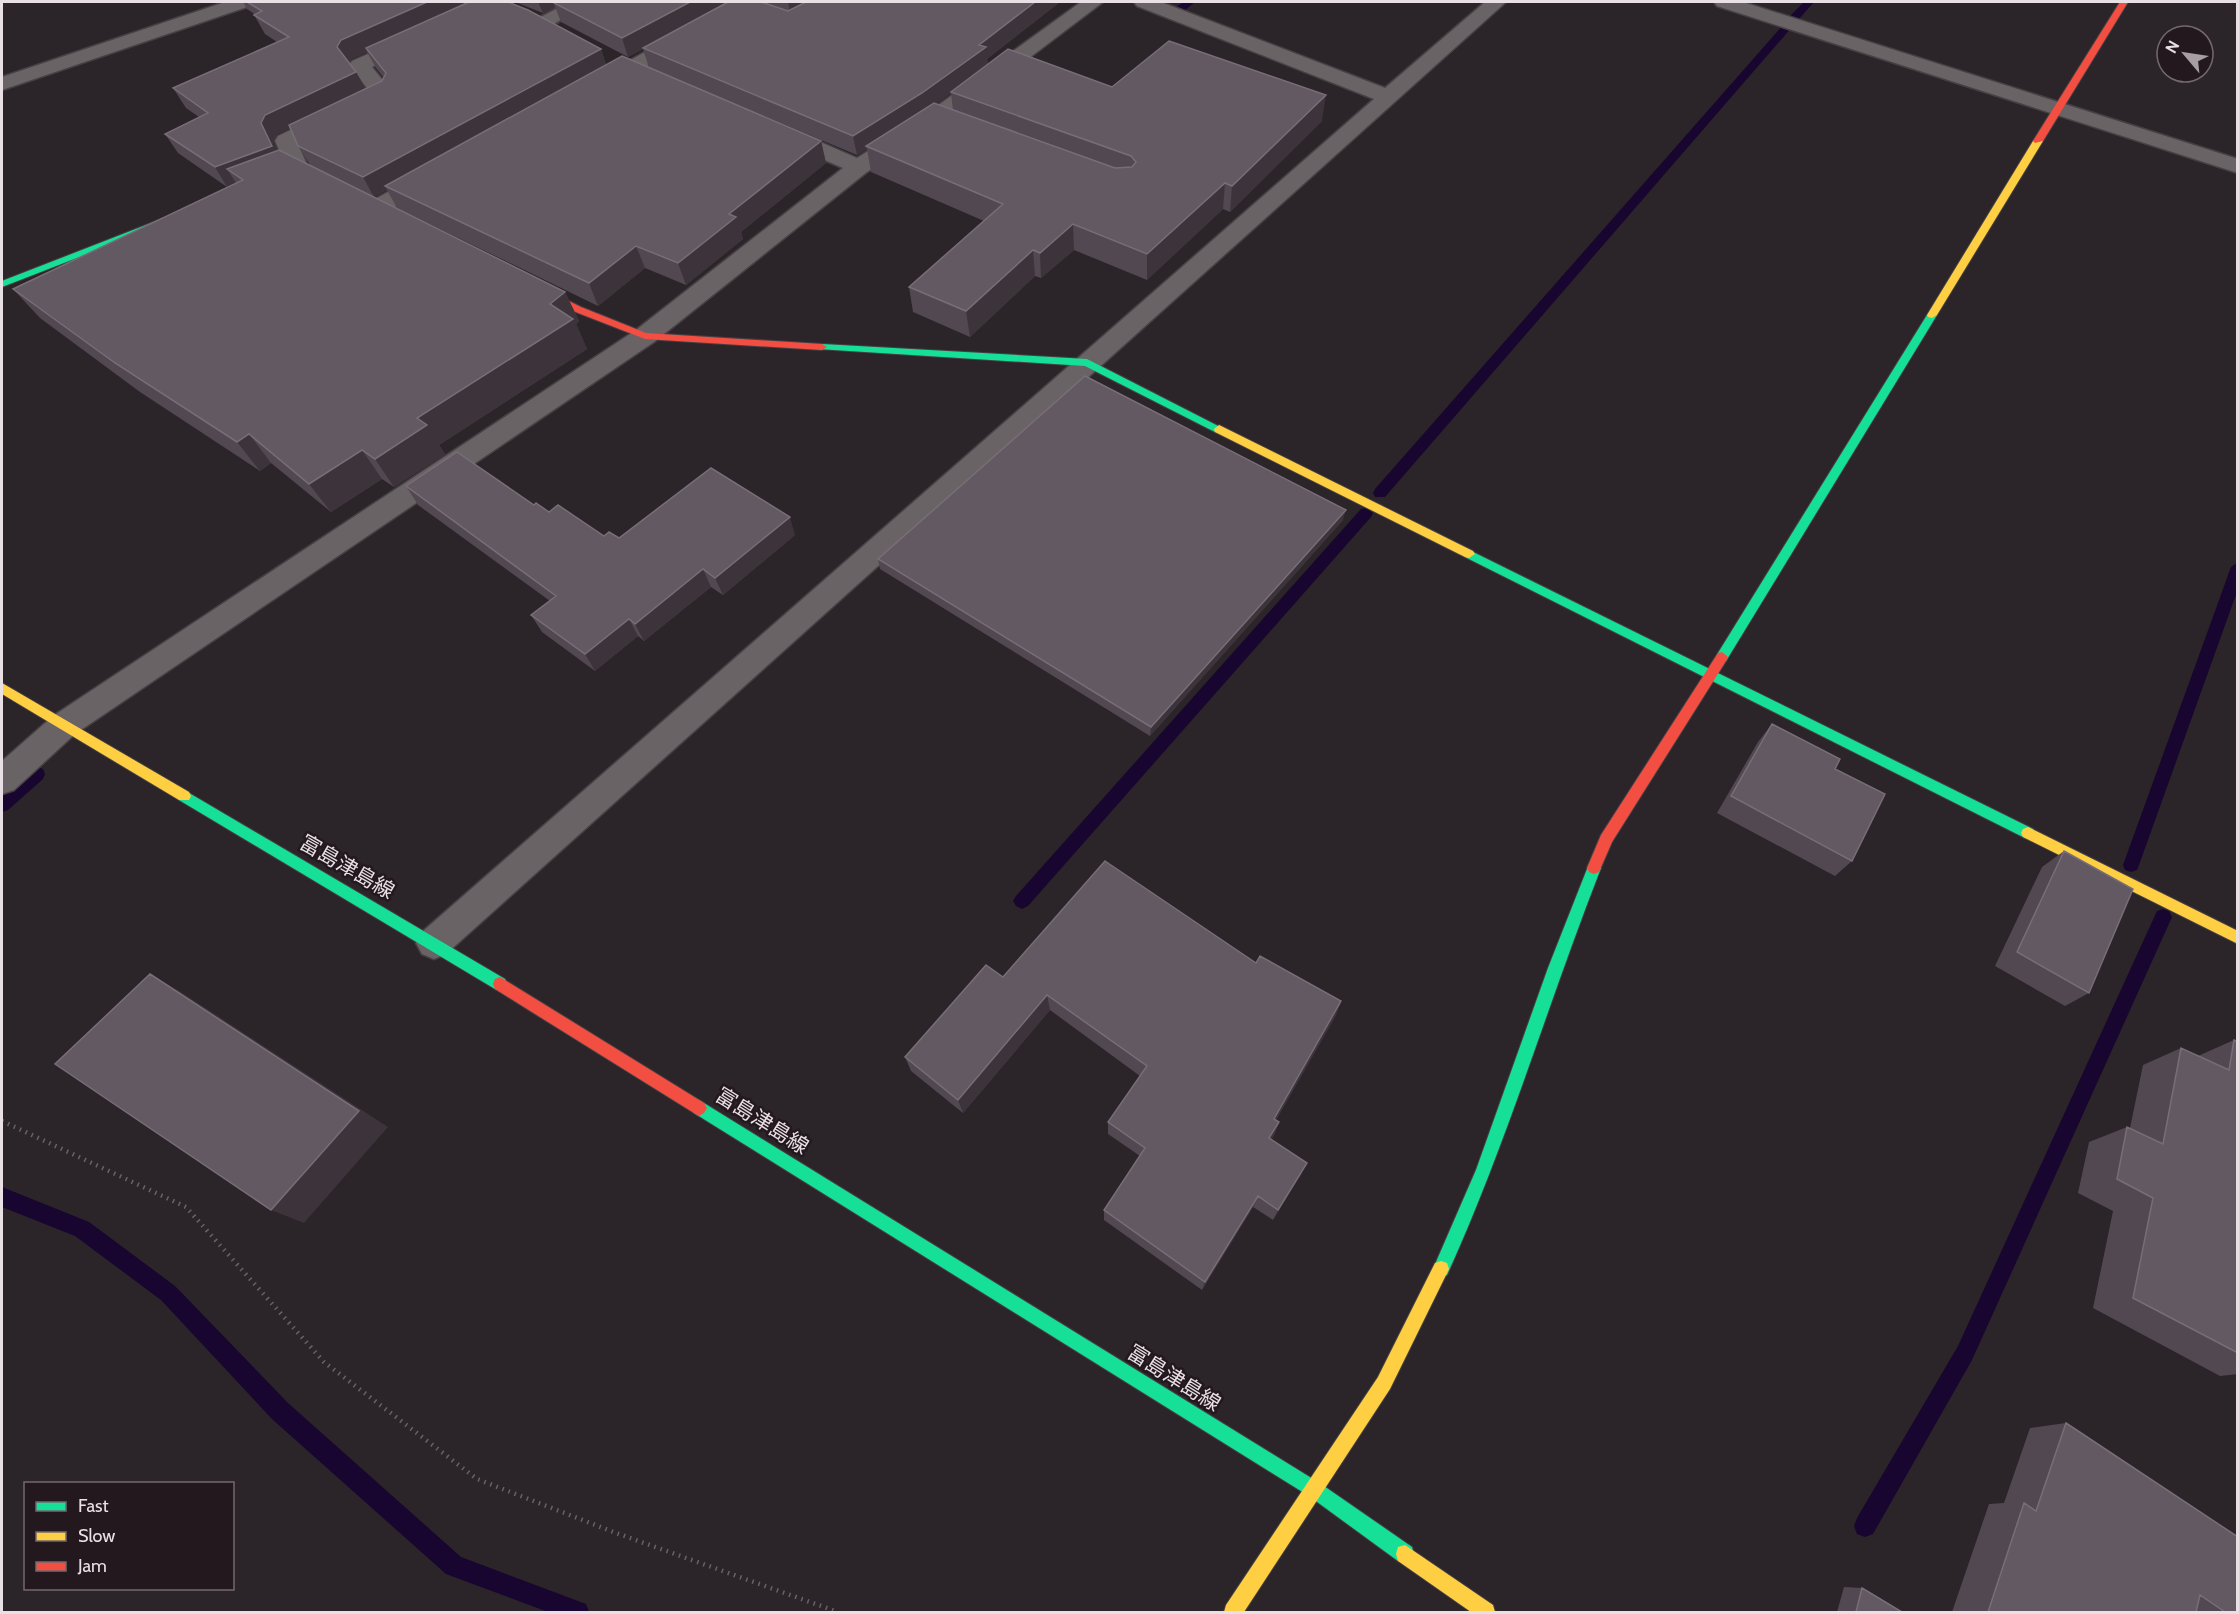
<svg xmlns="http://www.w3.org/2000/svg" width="2239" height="1614" font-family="Cabin,'Noto Sans JP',sans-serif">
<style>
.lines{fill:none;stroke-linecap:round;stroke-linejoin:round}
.stream{fill:#180530;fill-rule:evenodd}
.lane-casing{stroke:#464044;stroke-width:4}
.street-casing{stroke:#464044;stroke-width:3}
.fast-casing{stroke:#464044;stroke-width:2}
.slow-casing{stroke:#464044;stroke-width:2}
.jam-casing{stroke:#464044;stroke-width:2}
.path{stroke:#676365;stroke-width:4.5;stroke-dasharray:1.5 5;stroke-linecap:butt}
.lane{fill:#696366;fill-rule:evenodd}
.street{fill:#696366;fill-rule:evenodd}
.fast{fill:#16e098;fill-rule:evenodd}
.slow{fill:#ffcf43;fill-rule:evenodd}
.jam{fill:#f24e42;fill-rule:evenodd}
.wall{fill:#524852;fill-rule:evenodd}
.shaded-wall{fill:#3c333b}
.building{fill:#635962;stroke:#786e77;stroke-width:1.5}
.labels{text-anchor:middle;stroke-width:5;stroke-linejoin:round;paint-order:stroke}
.street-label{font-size:21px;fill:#e9e0e6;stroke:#24181f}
</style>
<rect width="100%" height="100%" fill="#2b2428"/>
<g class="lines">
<!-- stream -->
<path class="stream" d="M1184,2H1195L1184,11H1176V7Z
M1804,2H1814L1798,20H1790V16Z
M1783,25L1792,27L1385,497H1375L1373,493L1375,489Z
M1366,508L1373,513L1371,517L1028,906L1022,909L1016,906L1013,901L1016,896L1361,509Z
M2238,562V589L2139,865L2137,870L2131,872L2125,870L2123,865L2231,567Z
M37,767L43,769L45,774L43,779L8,810L2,812V795L31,769Z
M2163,909L2169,911L2172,917L1972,1360L1873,1534L1865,1537L1857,1534L1854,1526L1857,1518L1958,1346L2157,911Z
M2,1187L89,1222L175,1286L288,1403L461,1557L586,1604L589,1612H548L446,1574L272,1419L161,1300L75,1236L2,1207Z"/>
<defs>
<path id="lane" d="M569,2H590L549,27H537L534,23L537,19Z"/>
<path id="street" d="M225,2H253L250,6L2,90V77Z
M1081,2H1103L942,124L867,172L654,342L75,734L14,790L2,794V761L53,716L636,330L843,168L775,139L772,134L775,129L783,127L791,129L857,158L926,114Z
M1134,2H1161L1385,88L1485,2H1506L446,954L434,959L422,954L416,943L422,932L1374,99L1137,6Z
M1714,2H1743L2238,159V173L1717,6Z
M684,32L691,34L694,38L691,42L605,90L598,92L591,90L587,86L591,82L677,34Z
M411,35L418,37L421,41L418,45L372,67L394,94L391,99L298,144L309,169L306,174L298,176L290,174L275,141L278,136L370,92L349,65L352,61Z
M432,170L440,172L443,177L440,182L384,213L376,215L368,213L364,208L368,203L424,172Z"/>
<path id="fast" d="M164,218L167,219V223L2,287V281Z
M1932,312L1937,315L1726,661H1718L1716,657L1718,653L1927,315Z
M822,344L1087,359L1224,429L1219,433L1215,432L1085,366L818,349V345Z
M1469,550L2033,829L2035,833L2033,837L2028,839L2023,837L1465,557L1463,554Z
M184,790L505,979L507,984L505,989L500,991L495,989L179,800L177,796L179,792Z
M1594,862L1599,864L1601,868C1548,1003 1507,1143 1447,1275L1441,1277L1435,1275L1433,1269L1476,1170L1548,968L1589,864Z
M699,1100L1321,1484L1412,1547L1414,1554L1412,1561L1405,1563L1398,1561L1309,1496L694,1113L691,1108L694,1103Z"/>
<path id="slow" d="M2038,138L2043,141L1937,315L1932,318L1928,317L1927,315L2033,141Z
M1219,425L1473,551L1475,554L1469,558L1465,557L1215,432L1214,429Z
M2,683L189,792L191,796L189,800H179L2,694Z
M2028,827L2238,931V944L2023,837L2021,833L2023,829Z
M1441,1261L1447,1263L1449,1269L1390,1389L1244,1612H1224L1226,1605L1378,1377L1435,1263Z
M1405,1545L1493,1605L1495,1612H1471L1398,1561L1396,1554L1398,1547Z"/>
<path id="jam" d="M2120,2H2128L2043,141L2035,143L2033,141Z
M532,283L581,307L646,333L822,344L827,347L822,350L645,339L573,311L528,288L527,286Z
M1722,652L1728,657L1726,661L1612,842L1599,872L1594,874L1589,872L1587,868L1601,835L1718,653Z
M500,977L704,1103L707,1108L704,1113L699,1116L694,1113L495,989L493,984L495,979Z"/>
</defs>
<!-- lane casing -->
<use href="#lane" class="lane-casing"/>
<!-- street casing -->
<use href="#street" class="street-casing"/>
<!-- fast casing -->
<use href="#fast" class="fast-casing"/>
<!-- slow casing -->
<use href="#slow" class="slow-casing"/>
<!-- jam casing -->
<use href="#jam" class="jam-casing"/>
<!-- path -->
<path class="path" d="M2,1121L186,1207L324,1362L477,1479L616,1533L838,1612"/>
<!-- lane -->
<use href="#lane" class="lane"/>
<!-- street -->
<use href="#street" class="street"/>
<!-- fast -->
<use href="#fast" class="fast"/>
<!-- slow -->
<use href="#slow" class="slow"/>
<!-- jam -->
<use href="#jam" class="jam"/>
</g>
<!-- wall -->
<path class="wall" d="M243,2H508L601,49L606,65L821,141L826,163L741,232L743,239L686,285L645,268L598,306L397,208L387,190L374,197L565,292L579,321L576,324L587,349L439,445L445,454L394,487L382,479L331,512L271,463L260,471L140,392L40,318L13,289L236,183L227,187L178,153L165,134L199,117L186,108L173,88L277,42L265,34L253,13L247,9ZM367,52L376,68L384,78L382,81L366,89L356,72L349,63L351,59ZM290,128L298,146L310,165L277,150L273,142L277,134Z
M515,2H1060L987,59L988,65L1112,87L1322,121L1230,212L1223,209L1147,280L1074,250L1041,278L1035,276L970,337L913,312L909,287L984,221L871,172L867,149L857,155L649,68L643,49L628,57L561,22L555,7L543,13ZM951,93L953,110L936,104Z
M406,486L534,505L604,536L619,538L795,535L723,595L711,587L644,641L638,636L595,671L542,632L531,615L550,601L418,505Z
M1343,520L1150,736L880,569L878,559Z
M1772,724L1835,769L1852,861L1835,876L1717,813L1758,742Z
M2064,851L2089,993L2065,1006L1995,966L2042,867Z
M1256,963L1341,1001L1335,1017L1276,1120L1279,1122L1274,1135L1271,1140L1301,1174L1273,1220L1253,1207L1202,1290L1104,1220V1210L1140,1156L1108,1134V1122L1140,1076L1050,1010L963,1113L911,1071L905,1057L1003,977Z
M2234,1040L2238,1042V1374L2220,1376L2093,1308L2113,1211L2078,1193L2089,1142L2127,1127L2130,1128L2143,1065L2181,1048L2198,1056Z
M2066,1423L2238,1612H1952L1989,1504L2004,1503L2030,1428Z
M1844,1587L1862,1588L1902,1612H1837Z"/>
<!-- shaded-wall -->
<path class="shaded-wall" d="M427,2H477L366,48L367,52L351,59L347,66L337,47L341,40Z
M538,2H565L554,3L555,7L543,13Z
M690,2H730L628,57L622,38Z
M788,2H808L790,12Z
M1035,2H1060L987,59L988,67L951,92V93L925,112L866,146L867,149L857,155L853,136Z
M601,49L607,68L385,186L387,190L374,197L363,177Z
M356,72L367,91L277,134L273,142L284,165L227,169L236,183L227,187L215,167L261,123L265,115Z
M1326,95L1322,121L1230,212L1232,186Z
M821,141L826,163L741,232L743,239L686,285L678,263L729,214Z
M1225,183L1223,209L1147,280V254Z
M1073,224L1074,250L1041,278L1040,253Z
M636,246L645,268L598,306L589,283Z
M1033,250L1035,276L970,337L966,311Z
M565,292L579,321L576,324L587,349L439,445L445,454L394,487L375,459L417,418L550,304Z
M249,434L271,463L260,471L237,442Z
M362,450L382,479L331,512L309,484Z
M1346,510L1343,520L1150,736L1151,727Z
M790,517L795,535L723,595L715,578Z
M703,569L711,587L644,641L635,624Z
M629,619L638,636L595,671L585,654Z
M150,974L184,994L388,1127L304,1223L271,1210Z
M1047,995L1050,1010L963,1113L958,1100Z
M1341,1001L1335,1017L1269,1132L1274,1119Z
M1279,1122L1274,1135L1264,1150L1269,1138Z
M1307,1163L1301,1174L1273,1220L1278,1210Z
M1258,1196L1253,1207L1202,1290L1205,1282Z"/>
<!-- building -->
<path class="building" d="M247,2H427L341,40L337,47L356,72L265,115L261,123L272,146L215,167L165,134L208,113L173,88L289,37L254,15L262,11Z
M469,2H508L528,10L601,49L363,177L298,146L289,125L382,81L386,73L366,48Z
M557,2H690L622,38L554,3Z
M728,2H761L788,11L806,2H1035L979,45L986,47L922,93L853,136L643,48Z
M1169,41L1326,95L1232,186L1225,183L1147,254L1073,224L1040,253L1033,250L966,311L909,287L1003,204L866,146L934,103L1115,168L1132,167L1136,162L1131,156L951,92L1008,49L1112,87Z
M622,56L821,141L729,214L736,217L678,263L636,246L589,283L385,186Z
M279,150L565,292L550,304L573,319L417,418L427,425L375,459L362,450L309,484L249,434L237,442L115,363L13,289L243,180L227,169Z
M1085,376L1346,510L1151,727L878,559Z
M457,452L534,505L536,503L549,512L558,505L604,536L609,532L619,538L711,468L790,517L715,578L703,569L635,624L629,619L585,654L531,615L556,596L406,486Z
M1772,724L1840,759L1835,769L1885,794L1852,861L1731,796Z
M2064,851L2133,889L2089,993L2017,952Z
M1105,861L1256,963L1260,956L1341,1001L1274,1119L1279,1122L1269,1138L1307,1163L1278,1210L1258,1196L1205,1282L1104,1210L1145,1148L1108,1122L1147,1066L1047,995L958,1100L905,1057L986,965L1003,977Z
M150,974L359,1111L271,1210L55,1064Z
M2234,1040L2238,1042V1353L2133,1298L2153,1198L2117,1179L2127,1127L2163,1144L2181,1048L2229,1070Z
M2066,1423L2238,1537V1612H2225L2200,1595L2196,1612H1988L2024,1503L2036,1511Z
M1862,1588L1902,1612H1856Z"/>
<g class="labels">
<!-- street labels -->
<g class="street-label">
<text transform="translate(347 867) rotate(30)" y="7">富島津島線</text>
<text transform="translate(762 1121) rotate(32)" y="7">富島津島線</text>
<text transform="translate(1174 1378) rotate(32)" y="7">富島津島線</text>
</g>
</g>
<!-- border -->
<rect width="2239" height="1614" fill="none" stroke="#e9e0e6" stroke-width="6"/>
<!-- legend -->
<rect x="24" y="1482" width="210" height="108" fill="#24181f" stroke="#73686f" stroke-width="1.5"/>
<rect x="36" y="1502" width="30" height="9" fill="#16e098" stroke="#73686f" stroke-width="1.5"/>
<text x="78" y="1512" font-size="18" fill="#e9e0e6">Fast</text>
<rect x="36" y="1532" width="30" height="9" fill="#ffcf43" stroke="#73686f" stroke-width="1.5"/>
<text x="78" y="1542" font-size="18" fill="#e9e0e6">Slow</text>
<rect x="36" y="1562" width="30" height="9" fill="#f24e42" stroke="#73686f" stroke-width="1.5"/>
<text x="78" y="1572" font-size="18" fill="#e9e0e6">Jam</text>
<!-- north arrow -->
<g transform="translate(2185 54) rotate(299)"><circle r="28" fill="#24181f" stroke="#73686f" stroke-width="1.5"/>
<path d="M0-4.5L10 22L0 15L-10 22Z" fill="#a69ea4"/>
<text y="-9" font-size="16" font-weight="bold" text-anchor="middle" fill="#e9e0e6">N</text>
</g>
</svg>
